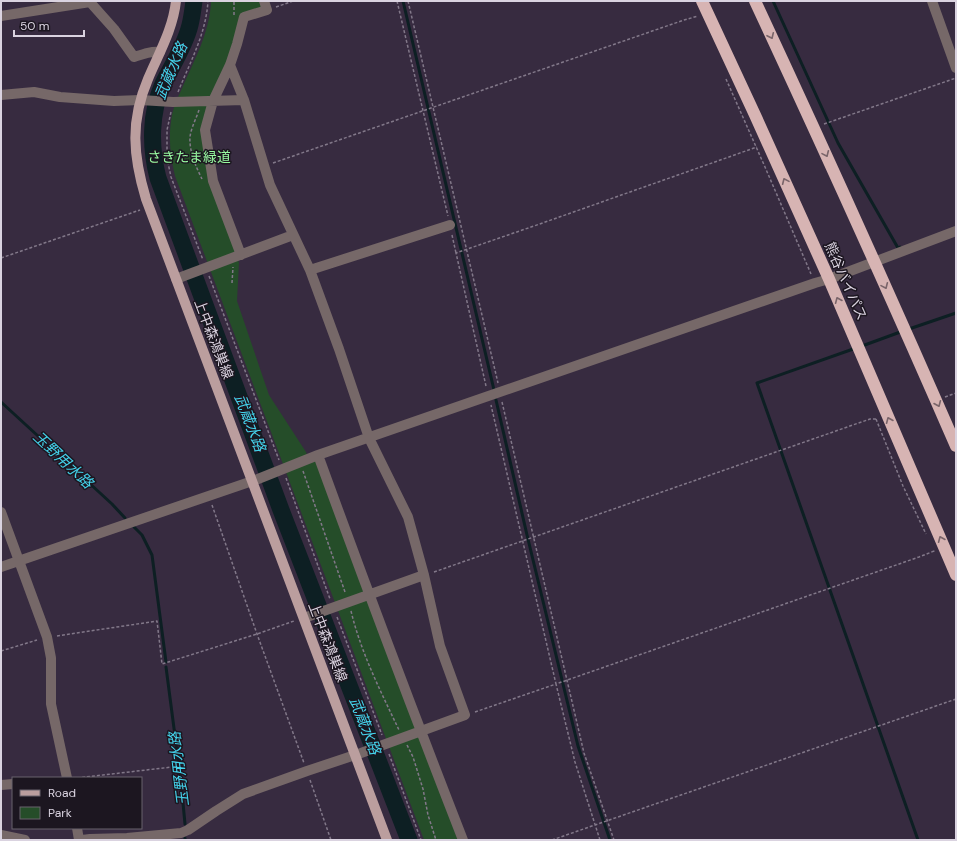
<svg xmlns="http://www.w3.org/2000/svg" width="957" height="841" font-family="'DM Sans','Noto Sans JP',sans-serif">
<style>
.green{fill:#254d29}
.lines{fill:none;stroke-linecap:round;stroke-linejoin:round}
.stream{stroke:#0d1f23;stroke-width:3}
.river{stroke:#0d1f23;stroke-width:17}
.path{stroke:#827889;stroke-width:1.5;stroke-dasharray:3 2;stroke-linecap:butt}
.minor{stroke:#766868;stroke-width:10}
.major{stroke:#bb9e9e;stroke-width:10}
.highway{stroke:#d7b4b3;stroke-width:12}
.oneway{stroke:#7a656a}
.labels{text-anchor:middle;stroke-width:3;stroke-linejoin:round;paint-order:stroke}
.park-label{font-size:14px;fill:#98fba1;stroke:#1c1620}
.street-label{font-size:14px;fill:#dad3e0;stroke:#1c1620}
.water-label{font-size:15px;font-style:italic;fill:#44d3eb;stroke:#1c1620}
</style>
<rect width="100%" height="100%" fill="#372b40"/>
<!-- green -->
<path class="green" d="M211,1H262L263,9L241,17L234,46L203,131L239,263L237,301L269,395L306,452L310,463L316,461L458,840H424L175,176C170,155 168,136 172,115C174,105 179,95 183,86C195,59 210,31 211,1Z"/>
<g class="lines">
<!-- stream -->
<path class="stream" d="M403,1L494,390
M773,1L838,143L898,248L900,247
M909,329L956,313
M862,346L903,331
M856,348L757,383L918,840
M496,400L527,535L578,746L610,840
M1,402L112,504L125,518
M134,527L142,535L152,555L166,662
M166,667L181,782L185,824
M185,838V840"/>
<!-- river -->
<path class="river" d="M194,1C193,9 192,17 190,25C185,46 172,65 163,84C150,113 150,147 158,178L281,510L409,840"/>
<!-- path -->
<path class="path" d="M397,1L448,216
M408,1L498,383
M276,7L293,1
M234,15V1
M726,79L765,167L811,274
M178,92C190,62 206,34 208,1
M199,110C196,119 191,128 190,137C189,151 196,167 202,179
M171,112L167,130V158L171,177L203,260
M824,124L956,78
M273,163L684,20L698,16
M452,235L456,253
M1,258L140,210
M209,276L279,460
M232,283L233,267
M486,386L456,253L534,226L757,147
M945,397L956,393
M502,402L584,753L614,840
M876,419L903,486L926,534
M303,471L345,592
M286,478L330,599
M212,505L257,634L304,763
M434,572L870,419H876
M351,611C361,653 381,692 399,730
M337,617L382,735
M57,636L157,621L162,664L257,634L294,621
M1,651L37,640
M475,712L556,684L491,405
M407,745L413,757L423,789L428,815L436,840
M389,754L421,840
M77,778L172,767
M310,780L331,840
M552,840L956,699
M600,840L575,762L556,684L919,557L934,551L933,550"/>
<!-- minor -->
<path class="minor" d="M89,1L114,29L134,57C143,54 151,51 160,52
M932,1L956,68
M1,16L90,2
M1,95L34,92L60,97L114,101L140,100L173,102L244,100
M241,255L213,181L205,130L213,101L230,65L237,44L244,17L267,10L264,1
M310,270L450,225
M176,279L293,235
M318,455C365,584 413,712 463,840
M1,512L47,637L51,658V704L67,778
M1,567L258,479L318,455L815,283L829,279L956,231
M304,618L424,575
M1,785L13,784
M77,828L79,840
M1,835L25,840
M82,840L90,839L127,838L181,833L188,830L216,811L243,794L307,771L361,753L465,715L440,646L424,575L408,517L369,438L339,349L310,270L270,185L244,100L230,65"/>
<!-- major -->
<path class="major" d="M176,1C173,29 159,53 148,79C130,121 133,156 146,199L387,840"/>
<!-- highway -->
<path class="highway" d="M702,1L755,115L829,279L956,575
M755,1C824,149 891,297 956,446"/>
</g>
<!-- one-way arrows -->
<defs><path id="oneway-chevron" d="M-2-3.5L2.5 0L-2 3.5" fill="none" stroke-width="1.6" stroke-linecap="round" stroke-linejoin="round"/></defs>
<g class="oneway">
<use href="#oneway-chevron" transform="translate(771 36) rotate(65)"/>
<use href="#oneway-chevron" transform="translate(826 154) rotate(66)"/>
<use href="#oneway-chevron" transform="translate(785 181) rotate(-114)"/>
<use href="#oneway-chevron" transform="translate(885 286) rotate(66)"/>
<use href="#oneway-chevron" transform="translate(838 300) rotate(-113)"/>
<use href="#oneway-chevron" transform="translate(938 404) rotate(67)"/>
<use href="#oneway-chevron" transform="translate(889 420) rotate(-113)"/>
<use href="#oneway-chevron" transform="translate(941 539) rotate(-113)"/>
</g>
<g class="labels">
<!-- park labels -->
<g class="park-label">
<text x="189" y="162">さきたま緑道</text>
</g>
<!-- street labels -->
<g class="street-label">
<text transform="translate(846 281) rotate(66)" y="5">熊谷バイパス</text>
<text transform="translate(214 339) rotate(69)" y="5">上中森鴻巣線</text>
<text transform="translate(328 642) rotate(69)" y="5">上中森鴻巣線</text>
</g>
<!-- water labels -->
<g class="water-label">
<text transform="translate(171 71) rotate(-67)" y="5">武蔵水路</text>
<text transform="translate(250 423) rotate(69)" y="5">武蔵水路</text>
<text transform="translate(63 460) rotate(43)" y="5">玉野用水路</text>
<text transform="translate(365 726) rotate(69)" y="5">武蔵水路</text>
<text transform="translate(179 769) rotate(-97)" y="5">玉野用水路</text>
</g>
</g>
<!-- border -->
<rect width="957" height="841" fill="none" stroke="#dad3e0" stroke-width="4"/>
<!-- legend -->
<rect x="12" y="777" width="130" height="52" fill="#1c1620" stroke="#68626d"/>
<rect x="20" y="790" width="20" height="6" fill="#bb9e9e" stroke="#68626d"/>
<text x="48" y="797" font-size="12" fill="#dad3e0">Road</text>
<rect x="20" y="807" width="20" height="12" fill="#254d29" stroke="#68626d"/>
<text x="48" y="817" font-size="12" fill="#dad3e0">Park</text>
<!-- scale -->
<path d="M14 30v6h70v-6" fill="none" stroke="#dad3e0" stroke-width="2"/>
<text x="20" y="30" font-size="12" fill="#dad3e0" stroke="#1c1620" stroke-width="3" paint-order="stroke">50 m</text>
</svg>
